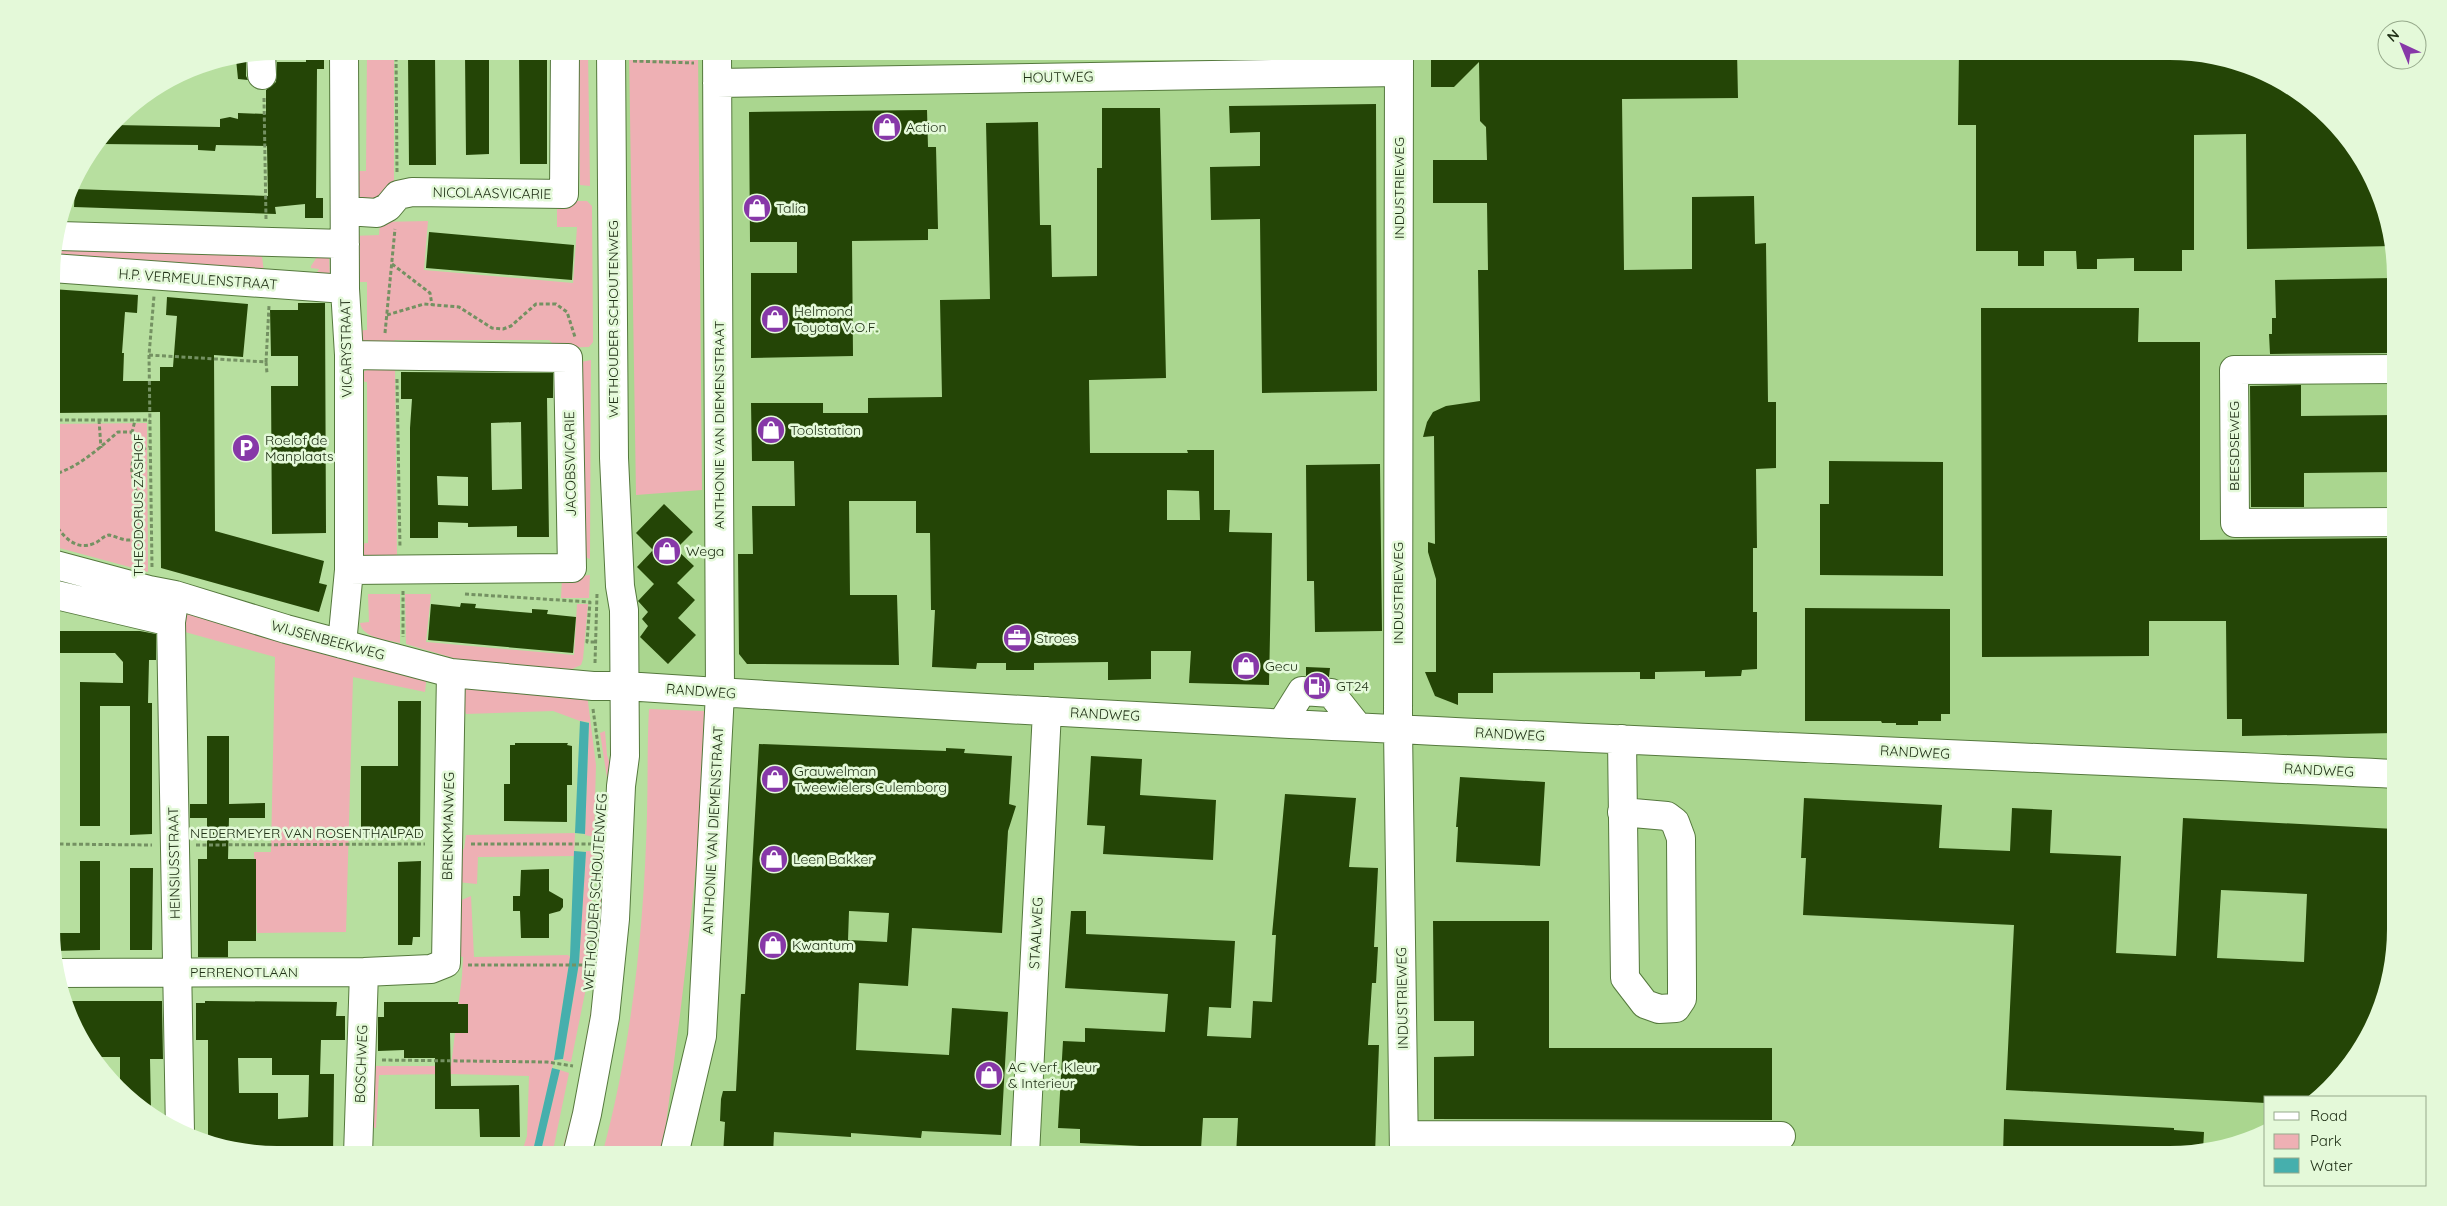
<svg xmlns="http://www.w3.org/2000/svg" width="2447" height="1206" font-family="Quicksand,sans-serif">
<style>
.built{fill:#aad68f}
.green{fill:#eeb0b4}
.water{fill:#46afad}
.building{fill:#244506;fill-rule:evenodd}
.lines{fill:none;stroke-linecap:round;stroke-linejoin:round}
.minor-casing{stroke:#55793d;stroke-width:30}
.path{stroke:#749162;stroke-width:3;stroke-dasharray:4 2.5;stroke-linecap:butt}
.minor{stroke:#fff;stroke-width:28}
.labels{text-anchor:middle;stroke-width:5;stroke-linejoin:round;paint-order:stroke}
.street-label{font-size:14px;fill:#213117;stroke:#e4f9d9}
.poi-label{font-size:14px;fill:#213117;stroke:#e4f9d9;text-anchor:start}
</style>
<rect width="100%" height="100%" fill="#b7df9f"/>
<!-- built -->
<path class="built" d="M624,51H2170L2269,74L2349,140L2379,191L2394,248L2396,929L2340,1078L2317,1097H2266V1131L2243,1143L2184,1154L658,1155L715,686L627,672Z"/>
<!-- green -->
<path class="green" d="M367,51H394V189L379,200H358L352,171H366Z
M578,51H588L590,186L580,185Z
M629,51H698L702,490L636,495Z
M557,201H587L592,206L593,342L589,347L557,348L549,340H395L387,349H367L353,331L367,330V282H352V236L379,235L380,222L428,221L424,270L573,283L577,227H557Z
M55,249L262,256L264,273L53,257Z
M321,251L329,254L330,281L310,284L319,269L311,268V266Z
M591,360L590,559L582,556L581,362Z
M395,368L397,558L362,560L354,544L368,543L367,382L359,381L361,373L369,369Z
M147,423L148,572L52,546V424Z
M590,575L589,598H561L562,578Z
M368,594H400V643C388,640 362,638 360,623L369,622Z
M405,594H431L426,642L574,655L577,604H588L583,659L581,665L572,669L470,663L406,644Z
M182,607L427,674L425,692L353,677L346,932L257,933L254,852H271L275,657L185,632Z
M457,685L587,694L596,765L594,837L585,835L589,722L580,721L553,711L466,714Z
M649,709L704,711C702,859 681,1008 662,1155H602C632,1045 644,929 647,815C648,780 647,744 649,709Z
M605,731L607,755L614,777L607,893L586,1062L565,1155H561L575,1101L594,992L607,778L600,733Z
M575,833L574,856L478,857L477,884L457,882L455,851L464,849L466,835Z
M586,851H595L586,988L571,1062L563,1060L579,963Z
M471,896L474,957L568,955L570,957L554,1060L532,1155H521L527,1136L529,1076L450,1074L379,1075L376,1128L366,1126V1066H451L462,976L463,957L452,954L457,902Z
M560,1070L569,1073L552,1155H540Z"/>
<!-- water -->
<path class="water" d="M580,721L589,723L585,834L575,833Z
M574,851L586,852L579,963L563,1059L554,1060L570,957Z
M552,1068L560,1070L540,1155H532Z"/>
<!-- building -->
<path class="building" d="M306,51H324V69H317L316,198H323V218H305V204L275,207L276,214L74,207L75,189L268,196L267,146L216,145L215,151L198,150V145L100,144L115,125L220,127V119L230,117L238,119V113L266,114V90L276,82L277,62H306Z
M1431,51H1492L1498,57H1534V51H1737L1738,98L1622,99L1624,270L1692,269V197L1754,196L1755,244L1766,243L1768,402H1776V468L1756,469L1757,548H1753V612H1757V669L1742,670L1741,676L1705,677V671L1655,672V679H1640V672L1493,673V693H1458V705L1435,696L1425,672H1436V579L1428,552V542L1435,544L1434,436L1423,437L1427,422L1433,412L1446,406L1480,401L1478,270H1488L1487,203H1433V160H1487L1486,127L1480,121L1479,62L1454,87H1431Z
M1959,51H2170L2269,74L2349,140L2379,191L2393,246L2247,249L2246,134L2194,135V250H2182V271H2134V258L2097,259V269H2077L2076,251H2044V266H2018V251H1976V125H1958Z
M435,55L436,165H409L408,56Z
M465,55H489V154L466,155Z
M519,55H547V164H520Z
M246,58V76L248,80L238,79L236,59Z
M1376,104L1377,391L1262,393L1260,219L1211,220L1210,167L1260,166V132L1230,133L1229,106Z
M1102,108H1160L1166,378L1089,380L1090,453H1188L1187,450H1214V510H1230L1229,532L1272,533L1269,685L1189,683L1191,651H1151V679L1108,680V662L1034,663V670H1006V663H977L976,669L932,667L935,610H931L930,533H916V501H849L850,595H897L899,665L747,664L739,654L738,554H753L752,506H795L794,461H752L751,403H823V413H868V398L942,397L940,300L990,299L986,123L1038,122L1040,225H1051L1052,277L1097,276V168H1102ZM1167,490L1199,491L1200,520H1167Z
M927,110L928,147H936L938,229H928V240L852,241L853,356L751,358V273H797V242H750L749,112Z
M429,232L574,245L572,280L426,268Z
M2394,278V353L2270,354L2269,334H2272V318H2276L2275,280Z
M52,289L138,295L137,313L125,312L122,353H124L123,381H160V367H173L177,316L166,315L167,297L248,304L243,357L214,355L215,531L324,561L319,583L327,585L319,612L161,568L160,412L52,413L55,343H52L54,307H52Z
M298,303H325L326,533L272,534L271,386H298V356H271L270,310H298Z
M1981,308H2139L2138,342H2200V540L2395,538V733L2242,736V719H2227L2226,621H2149V656L1982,657Z
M401,372L553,373V398H547L549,537H517V526L468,527V523L438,522V538H410V428L412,399H401ZM521,422L522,489L492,490L491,423ZM437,476L468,477V506L438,505Z
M2301,385V416L2394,415V472L2304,473V507H2251L2250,386Z
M1829,461L1943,462V576L1820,575V504H1829Z
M1380,464L1382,631L1315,632L1314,581H1307L1306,465Z
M664,504L693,532L676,549L694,566L677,583L695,600L678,618L696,635L668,664L640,637L648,626L642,619L648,612L638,601L654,584L637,567L653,550L636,533Z
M461,603L476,604L475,608L532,613V609L548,610L547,614L576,617L573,653L428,640L431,604L460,607Z
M1805,608L1950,609V714H1941V721H1918V725H1896V723H1882L1881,721H1805Z
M53,631H140L156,634V660H149L148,703H152V834L130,835V706H100V826H80V682L123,683V662L115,653H53Z
M1306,667L1330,668L1329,677L1306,676Z
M398,701H421L420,837L361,834V766H398Z
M207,736H229V804L265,803V818H229L228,859H256V941H228V957H198V859H207V818H190V804H207Z
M515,743H568L567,745L572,746V785H567V822L504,821V784H510V745H515Z
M759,744L946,751V748L965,749L964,753L1012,756L1009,804L1016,806L1008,831L1002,933L912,928L908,986L859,983L856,1050L949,1055L952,1008L1008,1012L1001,1135L922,1131L921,1138L851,1133V1137L774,1132L773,1155H723L725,1122L720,1121L721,1099L723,1091H736L741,994H745ZM849,911L889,913L887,942L848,940Z
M1091,756L1142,759L1140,795L1216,800L1213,860L1103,854L1105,826L1087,825Z
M1460,777L1545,782L1540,866L1456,862L1458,827H1456Z
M1285,794L1356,798L1349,867L1378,868L1374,947H1378L1376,983H1372L1368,1045H1379L1375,1154L1271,1149V1154L1236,1155L1238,1118H1203L1201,1149L1080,1143V1129L1058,1128L1063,1041L1085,1042V1028L1165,1032L1168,994L1065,988L1071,911H1086V934L1235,941L1231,1008L1209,1007L1207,1036L1251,1038L1253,1001L1272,1002L1276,935H1272Z
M1804,798L1942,805L1939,848L2010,851L2012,808L2052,810L2050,853L2121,856L2116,953L2176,956L2183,818L2395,829L2396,929L2373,1028L2340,1078L2317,1097H2266V1103L2006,1090L2014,925L1803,915L1806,858H1801ZM2221,890L2307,894L2304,962L2217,958Z
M80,861H100V950L53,951V933H80Z
M421,861L420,937H413L412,945H398V862Z
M130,868H153L152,950H130Z
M549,869V891L563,899V907L560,911L549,914V938H521L520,911H513V896H520L521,870Z
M1433,921H1549V1048H1772V1120L1434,1119V1057L1474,1056V1021H1434Z
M65,1001H162L163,1059H150L151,1110L120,1084V1057H92L68,1015Z
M205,1001L337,1002L336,1016H345V1040H321L320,1074H334L333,1155H277L208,1139V1040H196V1003H205ZM238,1058H272V1075H309L308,1117L278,1119V1093H239Z
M384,1002H458V1004H468V1033H450L451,1086L519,1085L520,1137H480L479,1109H435V1058H404V1050L378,1051V1017H384Z
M2004,1119L2174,1128V1130L2204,1132L2203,1151L2184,1154H2003Z
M1495,1151H1710V1154H1495Z"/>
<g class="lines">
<defs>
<path id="minor" d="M1399,51L1398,729L1404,1154
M261,54L262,75
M717,83L1399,72
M346,211L377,213L388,207L398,195L412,192L564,194L565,51
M59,236L345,244
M52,268L345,289
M349,355L568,358L572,568L349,570
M2394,369L2234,370L2235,523L2395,522
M52,564L149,590L175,595L286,629L451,673L593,686H625C1215,725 1805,747 2395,774
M52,594L171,622
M175,595L171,622L180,1132
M342,644L349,570V355L345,289L344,51
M1282,723L1302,691L1331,693L1358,727
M1622,739L1625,978L1645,1004L1659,1009L1676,1008L1682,999V983L1681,838L1675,822L1667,816L1622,812
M57,973L364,972L431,969L446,963L451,673
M1404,1135L1781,1136
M358,1155L364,972
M577,1155L587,1114L605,1017L615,919L621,786L625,756L624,610L620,586L614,458L611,51
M674,1155L702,1036L720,693L717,51
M1025,1155L1047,711"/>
</defs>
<!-- minor casing -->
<use href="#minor" class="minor-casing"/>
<!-- path -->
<path class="path" d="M396,51L397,172
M633,61L694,63
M264,98L266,219
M392,264L430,293L432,305
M387,315L424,304L459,307L492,328L503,329L511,326L536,304H556L567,312L575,337
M385,333L395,229
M149,355L266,362L267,373
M266,362L269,306
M397,379L400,548
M52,420H150
M99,420L101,448
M132,433L135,420
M136,451L149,447
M52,475C78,468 98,449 118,432H131C142,446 130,458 132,473C133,485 154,541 128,540C122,540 115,536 109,535C103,536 100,541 95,543C75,552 63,536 52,520
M152,567L149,355L154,296
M403,591V637
M465,594L590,602L587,642H596
M595,663L597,594
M593,709L600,760
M53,844L152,845
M471,844H597
M196,845L425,844
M468,965H589
M382,1060L547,1062L573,1066"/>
<!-- minor -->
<use href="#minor" class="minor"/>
</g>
<!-- icons -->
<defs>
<symbol id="shop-disc" viewBox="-11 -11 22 22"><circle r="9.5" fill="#8738a8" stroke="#e4f9d9"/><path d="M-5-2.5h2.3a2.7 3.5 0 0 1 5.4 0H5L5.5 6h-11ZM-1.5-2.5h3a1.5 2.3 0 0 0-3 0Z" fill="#fff"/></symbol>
<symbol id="parking-disc" viewBox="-11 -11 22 22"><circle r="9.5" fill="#8738a8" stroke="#e4f9d9"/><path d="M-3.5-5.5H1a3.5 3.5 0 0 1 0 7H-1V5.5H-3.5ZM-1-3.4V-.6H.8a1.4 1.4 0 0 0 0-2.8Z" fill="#fff"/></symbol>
<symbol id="office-disc" viewBox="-11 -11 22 22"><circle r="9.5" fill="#8738a8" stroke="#e4f9d9"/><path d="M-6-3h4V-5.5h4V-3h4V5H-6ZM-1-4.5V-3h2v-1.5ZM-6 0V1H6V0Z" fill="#fff"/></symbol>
<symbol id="fuel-disc" viewBox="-11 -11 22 22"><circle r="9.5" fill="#8738a8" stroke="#e4f9d9"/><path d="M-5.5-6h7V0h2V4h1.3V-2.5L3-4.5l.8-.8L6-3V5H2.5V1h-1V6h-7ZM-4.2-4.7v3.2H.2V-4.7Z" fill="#fff"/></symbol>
</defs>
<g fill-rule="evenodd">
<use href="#shop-disc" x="871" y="111" width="32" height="32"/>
<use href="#shop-disc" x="741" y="192" width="32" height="32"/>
<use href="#shop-disc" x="759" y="303" width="32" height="32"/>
<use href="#shop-disc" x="755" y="414" width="32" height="32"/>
<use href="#parking-disc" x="230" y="432" width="32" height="32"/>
<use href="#shop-disc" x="651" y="535" width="32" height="32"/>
<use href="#office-disc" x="1001" y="622" width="32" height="32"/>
<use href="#shop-disc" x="1230" y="650" width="32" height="32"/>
<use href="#fuel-disc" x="1301" y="670" width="32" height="32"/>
<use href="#shop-disc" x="759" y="763" width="32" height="32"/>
<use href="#shop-disc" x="758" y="843" width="32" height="32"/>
<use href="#shop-disc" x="757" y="929" width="32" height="32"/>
<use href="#shop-disc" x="973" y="1059" width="32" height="32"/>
</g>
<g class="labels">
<!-- street labels -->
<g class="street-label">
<text transform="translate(1058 77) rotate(-1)" y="5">HOUTWEG</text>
<text transform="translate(1399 188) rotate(-90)" y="5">INDUSTRIEWEG</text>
<text transform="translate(492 193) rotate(1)" y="5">NICOLAASVICARIE</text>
<text transform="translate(198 279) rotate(4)" y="5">H.P. VERMEULENSTRAAT</text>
<text transform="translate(613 319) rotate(-90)" y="5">WETHOUDER SCHOUTENWEG</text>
<text transform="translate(346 348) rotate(-91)" y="5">VICARYSTRAAT</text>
<text transform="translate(719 425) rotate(-90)" y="5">ANTHONIE VAN DIEMENSTRAAT</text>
<text transform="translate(2234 446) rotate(-90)" y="5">BEESDSEWEG</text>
<text transform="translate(570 464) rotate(-91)" y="5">JACOBSVICARIE</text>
<text transform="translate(138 505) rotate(-90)" y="5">THEODORUS ZASHOF</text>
<text transform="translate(1398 593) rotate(-90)" y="5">INDUSTRIEWEG</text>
<text transform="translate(328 640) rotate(15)" y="5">WIJSENBEEKWEG</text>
<text transform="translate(701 691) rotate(4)" y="5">RANDWEG</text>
<text transform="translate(1105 714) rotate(3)" y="5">RANDWEG</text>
<text transform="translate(1510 734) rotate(3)" y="5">RANDWEG</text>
<text transform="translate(1915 752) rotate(3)" y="5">RANDWEG</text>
<text transform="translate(2319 770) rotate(3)" y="5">RANDWEG</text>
<text transform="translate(448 826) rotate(-89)" y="5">BRENKMANWEG</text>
<text transform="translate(713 830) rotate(-87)" y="5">ANTHONIE VAN DIEMENSTRAAT</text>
<text x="307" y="838">NEDERMEYER VAN ROSENTHALPAD</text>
<text transform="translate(174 863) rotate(-91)" y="5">HEINSIUSSTRAAT</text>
<text transform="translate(595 892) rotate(-86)" y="5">WETHOUDER SCHOUTENWEG</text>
<text transform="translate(1036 933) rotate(-87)" y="5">STAALWEG</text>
<text x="244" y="977">PERRENOTLAAN</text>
<text transform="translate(1402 998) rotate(-91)" y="5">INDUSTRIEWEG</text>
<text transform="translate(361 1064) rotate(-88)" y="5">BOSCHWEG</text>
</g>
<!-- poi labels -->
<g class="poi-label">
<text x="906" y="132">Action</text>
<text x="776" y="213">Talia</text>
<text x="794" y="316">Helmond<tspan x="794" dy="16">Toyota V.O.F.</tspan></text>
<text x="790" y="435">Toolstation</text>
<text x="265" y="445">Roelof de<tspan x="265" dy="16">Manplaats</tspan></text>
<text x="686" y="556">Wega</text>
<text x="1036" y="643">Stroes</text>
<text x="1265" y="671">Gecu</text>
<text x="1336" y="691">GT24</text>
<text x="794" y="776">Grauwelman<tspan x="794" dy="16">Tweewielers Culemborg</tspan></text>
<text x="793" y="864">Leen Bakker</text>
<text x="792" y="950">Kwantum</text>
<text x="1008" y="1072">AC Verf, Kleur<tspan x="1008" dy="16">&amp; Interieur</tspan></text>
</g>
</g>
<!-- crop -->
<path d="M0 0H2447V1206H0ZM277 60H2170A217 217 0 0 1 2387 277V929A217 217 0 0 1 2170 1146H277A217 217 0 0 1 60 929V277A217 217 0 0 1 277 60Z" fill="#e4f9d9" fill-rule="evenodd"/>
<!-- legend -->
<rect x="2264" y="1096" width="162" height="90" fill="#e4f9d9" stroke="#96a98b"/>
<rect x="2274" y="1112" width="25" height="8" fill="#ffffff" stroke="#96a98b"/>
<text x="2310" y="1121" font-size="15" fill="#213117">Road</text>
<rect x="2274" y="1134" width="25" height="15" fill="#eeb0b4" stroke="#96a98b"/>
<text x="2310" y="1146" font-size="15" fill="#213117">Park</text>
<rect x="2274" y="1158" width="25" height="15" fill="#46afad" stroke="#96a98b"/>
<text x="2310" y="1171" font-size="15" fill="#213117">Water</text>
<!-- north arrow -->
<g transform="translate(2402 45) rotate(316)"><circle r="24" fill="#e4f9d9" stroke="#96a98b"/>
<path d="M0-4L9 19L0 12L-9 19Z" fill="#8738a8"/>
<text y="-8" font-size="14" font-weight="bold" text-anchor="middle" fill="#213117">N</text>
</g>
</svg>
